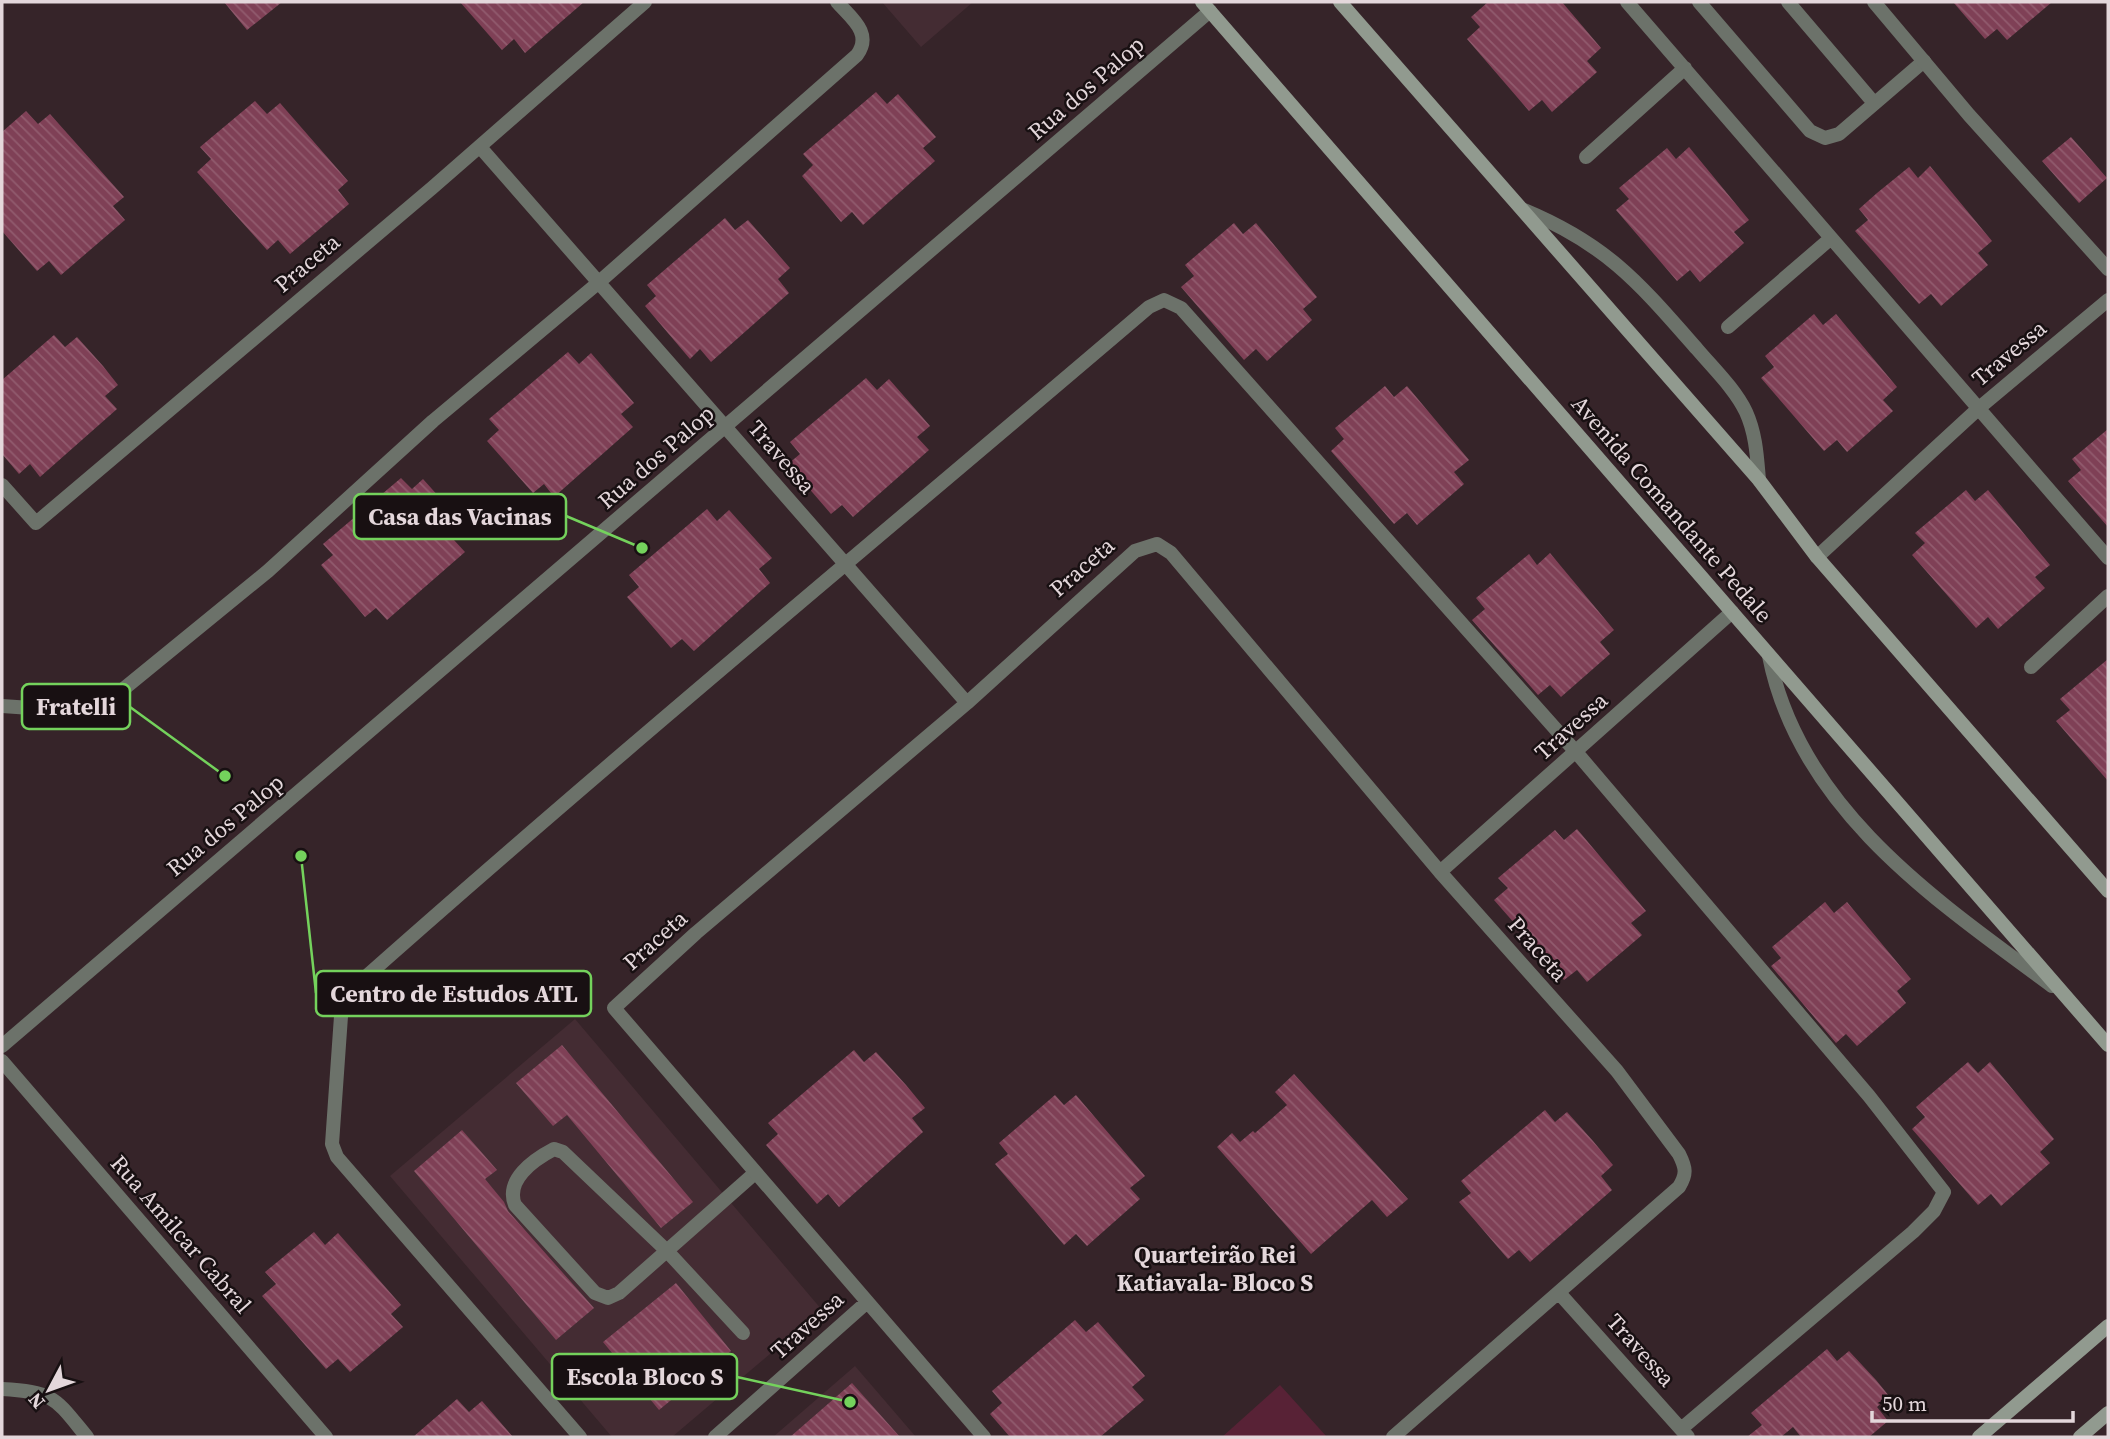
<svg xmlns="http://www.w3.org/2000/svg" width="2110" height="1439" font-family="'Source Serif 4',serif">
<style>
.built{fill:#442c33}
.green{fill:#582236}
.building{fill:url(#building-back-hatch)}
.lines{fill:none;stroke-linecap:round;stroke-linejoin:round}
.lane{stroke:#6c726a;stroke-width:14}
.street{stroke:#6c726a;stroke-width:14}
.secondary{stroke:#919a8f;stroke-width:14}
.labels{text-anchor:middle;stroke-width:5;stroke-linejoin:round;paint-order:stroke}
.street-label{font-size:23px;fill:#e4d7db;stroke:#181012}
.neighbourhood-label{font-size:24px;font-weight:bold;fill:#e4d7db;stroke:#181012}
.leader{fill:none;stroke:#74d25c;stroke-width:2.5}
.callout-dot{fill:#74d25c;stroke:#181012;stroke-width:2.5}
.callout{fill:#181012;stroke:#74d25c;stroke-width:2.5}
.callout-label{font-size:24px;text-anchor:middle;font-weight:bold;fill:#e4d7db}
</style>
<defs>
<pattern id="building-back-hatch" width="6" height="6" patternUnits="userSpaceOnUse" patternTransform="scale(1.75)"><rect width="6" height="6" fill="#7f4056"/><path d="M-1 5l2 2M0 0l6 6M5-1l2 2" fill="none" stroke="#915b6e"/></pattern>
</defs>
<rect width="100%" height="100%" fill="#362429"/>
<!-- built -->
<path class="built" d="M882,2H973L921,47Z
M575,1019L822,1310L672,1437H612L390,1176Z
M855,1366L916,1437H773Z"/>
<!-- green -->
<path class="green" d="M1280,1385L1327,1437H1222Z"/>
<!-- building -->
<path class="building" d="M224,2H282L247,30Z
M460,2H584L525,53L514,39L502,50Z
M1488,2H1562L1601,48L1587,61L1597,72L1552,112L1542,100L1529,111L1467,39L1480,27L1471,17Z
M1953,2H2052L2007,40L1997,29L1985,39Z
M876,92L887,104L898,94L936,137L923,148L935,161L863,225L852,212L841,222L802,176L813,165L803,154Z
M255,101L267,114L280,103L348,181L338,190L349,204L290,254L278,240L267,250L197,172L211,159L200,147Z
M26,111L38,124L50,114L124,197L113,206L125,220L61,275L49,261L37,271L2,231V132Z
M2071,137L2107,178L2079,203L2042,161Z
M1689,147L1749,220L1734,232L1744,243L1700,282L1690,270L1677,281L1616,210L1629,199L1619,188L1667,148L1676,159Z
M1930,166L1992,241L1978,253L1988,265L1941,306L1931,294L1919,304L1855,231L1868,220L1859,209L1877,193L1909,167L1918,178Z
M725,218L735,230L748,220L790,268L778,279L789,293L711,362L700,349L690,359L645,306L656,296L647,285Z
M1234,223L1243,234L1256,223L1317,297L1303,309L1312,320L1267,361L1256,349L1244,360L1181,287L1194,276L1185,265Z
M1814,314L1823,325L1836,314L1897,387L1883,400L1893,411L1847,452L1837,440L1824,451L1761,378L1774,367L1765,356Z
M54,335L65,347L77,337L103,366L118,385L105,396L117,409L40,477L30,464L19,474L2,454V380Z
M568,352L579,364L591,353L634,403L621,414L633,427L554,497L544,484L533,493L487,441L499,430L489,419Z
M866,378L877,390L889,379L930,426L917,437L929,450L853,517L842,505L831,514L788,464L800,454L790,442Z
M1385,386L1394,397L1407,386L1469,460L1454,472L1464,484L1417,525L1407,513L1394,524L1331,451L1344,439L1335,428Z
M2108,429V527L2068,481L2081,470L2072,459Z
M401,478L412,489L423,479L466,527L453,539L465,552L387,620L376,608L365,617L321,565L333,555L323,544Z
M1966,490L1975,501L1988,490L2050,565L2035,577L2045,588L1998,629L1988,617L1976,628L1912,555L1925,543L1915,533Z
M707,509L717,521L729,510L772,558L759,569L770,583L694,651L682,639L671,648L627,597L639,587L629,575Z
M1550,553L1614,630L1600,642L1610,654L1561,697L1550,685L1538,695L1472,620L1485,609L1476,598L1529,554L1537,565Z
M2108,659V781L2056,721L2070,710L2060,699Z
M1577,829L1646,911L1631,923L1642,935L1587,982L1577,970L1564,980L1494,900L1508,888L1498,878L1555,830L1564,840Z
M1825,902L1834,913L1847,902L1911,979L1897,991L1906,1003L1857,1046L1846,1034L1836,1043L1771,966L1781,958L1772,947Z
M562,1045L693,1202L661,1228L567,1115L553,1126L516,1083Z
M854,1050L864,1062L876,1052L906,1085L925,1108L912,1118L923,1132L839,1207L828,1194L817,1204L766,1145L778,1134L768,1123Z
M1968,1062L1978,1073L1990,1062L2054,1139L2040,1152L2050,1163L2001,1206L1991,1194L1978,1205L1912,1129L1925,1117L1916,1107Z
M1294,1074L1408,1199L1387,1217L1372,1200L1311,1254L1217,1147L1232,1133L1240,1142L1253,1131L1255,1133L1287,1105L1275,1092Z
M1055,1095L1064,1105L1076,1095L1145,1176L1130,1188L1140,1199L1087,1246L1076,1234L1064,1245L995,1164L1008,1154L999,1143Z
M1545,1110L1555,1122L1567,1112L1593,1141L1613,1165L1601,1176L1612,1190L1530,1262L1519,1250L1508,1259L1459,1202L1471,1193L1461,1181Z
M462,1130L497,1170L485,1179L504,1202L508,1211L594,1308L556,1340L414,1171Z
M314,1232L325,1245L338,1233L401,1305L391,1314L403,1327L350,1372L338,1359L326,1369L262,1296L276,1284L265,1272Z
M676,1283L731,1351L659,1410L603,1342Z
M1075,1320L1086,1332L1098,1322L1145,1376L1132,1387L1144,1400L1100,1437H1010L990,1414L1002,1403L992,1391Z
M1827,1349L1837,1361L1849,1351L1876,1380L1889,1396L1877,1407L1888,1421L1869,1437H1801L1793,1427L1781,1437H1747L1762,1425L1751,1413Z
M852,1383L900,1437H790Z
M457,1399L469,1412L482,1401L513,1437H413Z"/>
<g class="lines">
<!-- lane -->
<path class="lane" d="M1699,2L1810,131L1825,138L1839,134L1924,61
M1788,2L1874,103
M1524,210C1608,245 1639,283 1697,349C1714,369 1735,389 1746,412C1756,434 1757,457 1759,480
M1769,656C1799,808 1935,900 2052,986
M743,1333L667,1251L563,1152L554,1149C533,1160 505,1180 515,1205L595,1293L608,1298L619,1293L755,1173"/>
<!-- street -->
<path class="street" d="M1627,2L2108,558
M1874,2L1969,115L2108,269
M480,147L967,703
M1586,157L1685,68
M1728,327L1830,239
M2,485L36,523L432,188L645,2
M1817,557L1979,408L2108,300
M2031,667L2108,596
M2,706L89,712L99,709L268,571L433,421L598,283L857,55C873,33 851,18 837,2
M1440,872L1732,612
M2,1046L1210,11
M2,1061L326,1437
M1560,1294L1688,1437
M2,1389C55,1392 55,1398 87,1437
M580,1437L337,1157L332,1144L342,1002L351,990C613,757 883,534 1149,307L1164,300L1181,308L1576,752L1869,1096L1944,1192L1934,1211L1913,1232L1681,1429
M715,1437L866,1303
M984,1437L614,1008L696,933L967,703L1135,551L1157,544L1171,553L1440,872L1617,1071L1679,1154C1686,1168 1687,1174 1679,1187L1393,1437"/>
<!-- secondary -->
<path class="secondary" d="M1202,2L2108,1045
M1340,2L1759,480L1817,557L2108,891
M1979,1437L2108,1326
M2080,1437L2108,1413"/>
</g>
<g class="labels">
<!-- street labels -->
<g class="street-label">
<text transform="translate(1086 88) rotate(-41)" y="8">Rua dos Palop</text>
<text transform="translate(307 263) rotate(-40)" y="8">Praceta</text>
<text transform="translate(2009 353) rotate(-40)" y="8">Travessa</text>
<text transform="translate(656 457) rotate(-41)" y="8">Rua dos Palop</text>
<text transform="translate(782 457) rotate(49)" y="8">Travessa</text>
<text transform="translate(1672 509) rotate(49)" y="8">Avenida Comandante Pedale</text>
<text transform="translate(1082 567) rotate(-41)" y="8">Praceta</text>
<text transform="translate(1571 726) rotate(-42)" y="8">Travessa</text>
<text transform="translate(225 825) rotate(-40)" y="8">Rua dos Palop</text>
<text transform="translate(655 940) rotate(-42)" y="8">Praceta</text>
<text transform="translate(1538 949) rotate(49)" y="8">Praceta</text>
<text transform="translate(181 1234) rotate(49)" y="8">Rua Amilcar Cabral</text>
<text transform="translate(807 1325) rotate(-42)" y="8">Travessa</text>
<text transform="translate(1641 1350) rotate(48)" y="8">Travessa</text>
</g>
<!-- neighbourhood labels -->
<g class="neighbourhood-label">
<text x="1215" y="1263">Quarteirão Rei<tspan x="1215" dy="28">Katiavala- Bloco S</tspan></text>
</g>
</g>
<!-- callouts -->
<path class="leader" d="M642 548L566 516M225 776L130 707M301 856L316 993M850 1402L737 1377"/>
<g class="callout-dot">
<circle cx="642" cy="548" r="7"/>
<circle cx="225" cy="776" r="7"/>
<circle cx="301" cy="856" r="7"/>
<circle cx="850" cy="1402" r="7"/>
</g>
<g class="callout">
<rect x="354" y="494" width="212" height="45" rx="7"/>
<rect x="22" y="684" width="108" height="45" rx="7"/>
<rect x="316" y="971" width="275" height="45" rx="7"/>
<rect x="552" y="1354" width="185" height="45" rx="7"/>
</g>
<g class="callout-label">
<text x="460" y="525">Casa das Vacinas</text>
<text x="76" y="715">Fratelli</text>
<text x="454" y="1002">Centro de Estudos ATL</text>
<text x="645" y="1385">Escola Bloco S</text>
</g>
<!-- border -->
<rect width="2110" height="1439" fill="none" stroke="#e4d7db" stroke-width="7"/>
<!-- north arrow -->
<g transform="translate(49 1390) rotate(229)" stroke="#181012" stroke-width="5" paint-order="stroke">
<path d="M0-5L12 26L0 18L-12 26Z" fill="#e4d7db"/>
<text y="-10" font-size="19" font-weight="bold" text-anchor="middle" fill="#e4d7db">N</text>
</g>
<!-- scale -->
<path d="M1872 1411v10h201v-10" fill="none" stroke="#e4d7db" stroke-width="3.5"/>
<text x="1882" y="1411" font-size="21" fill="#e4d7db" stroke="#181012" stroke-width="5" paint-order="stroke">50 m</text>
</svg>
